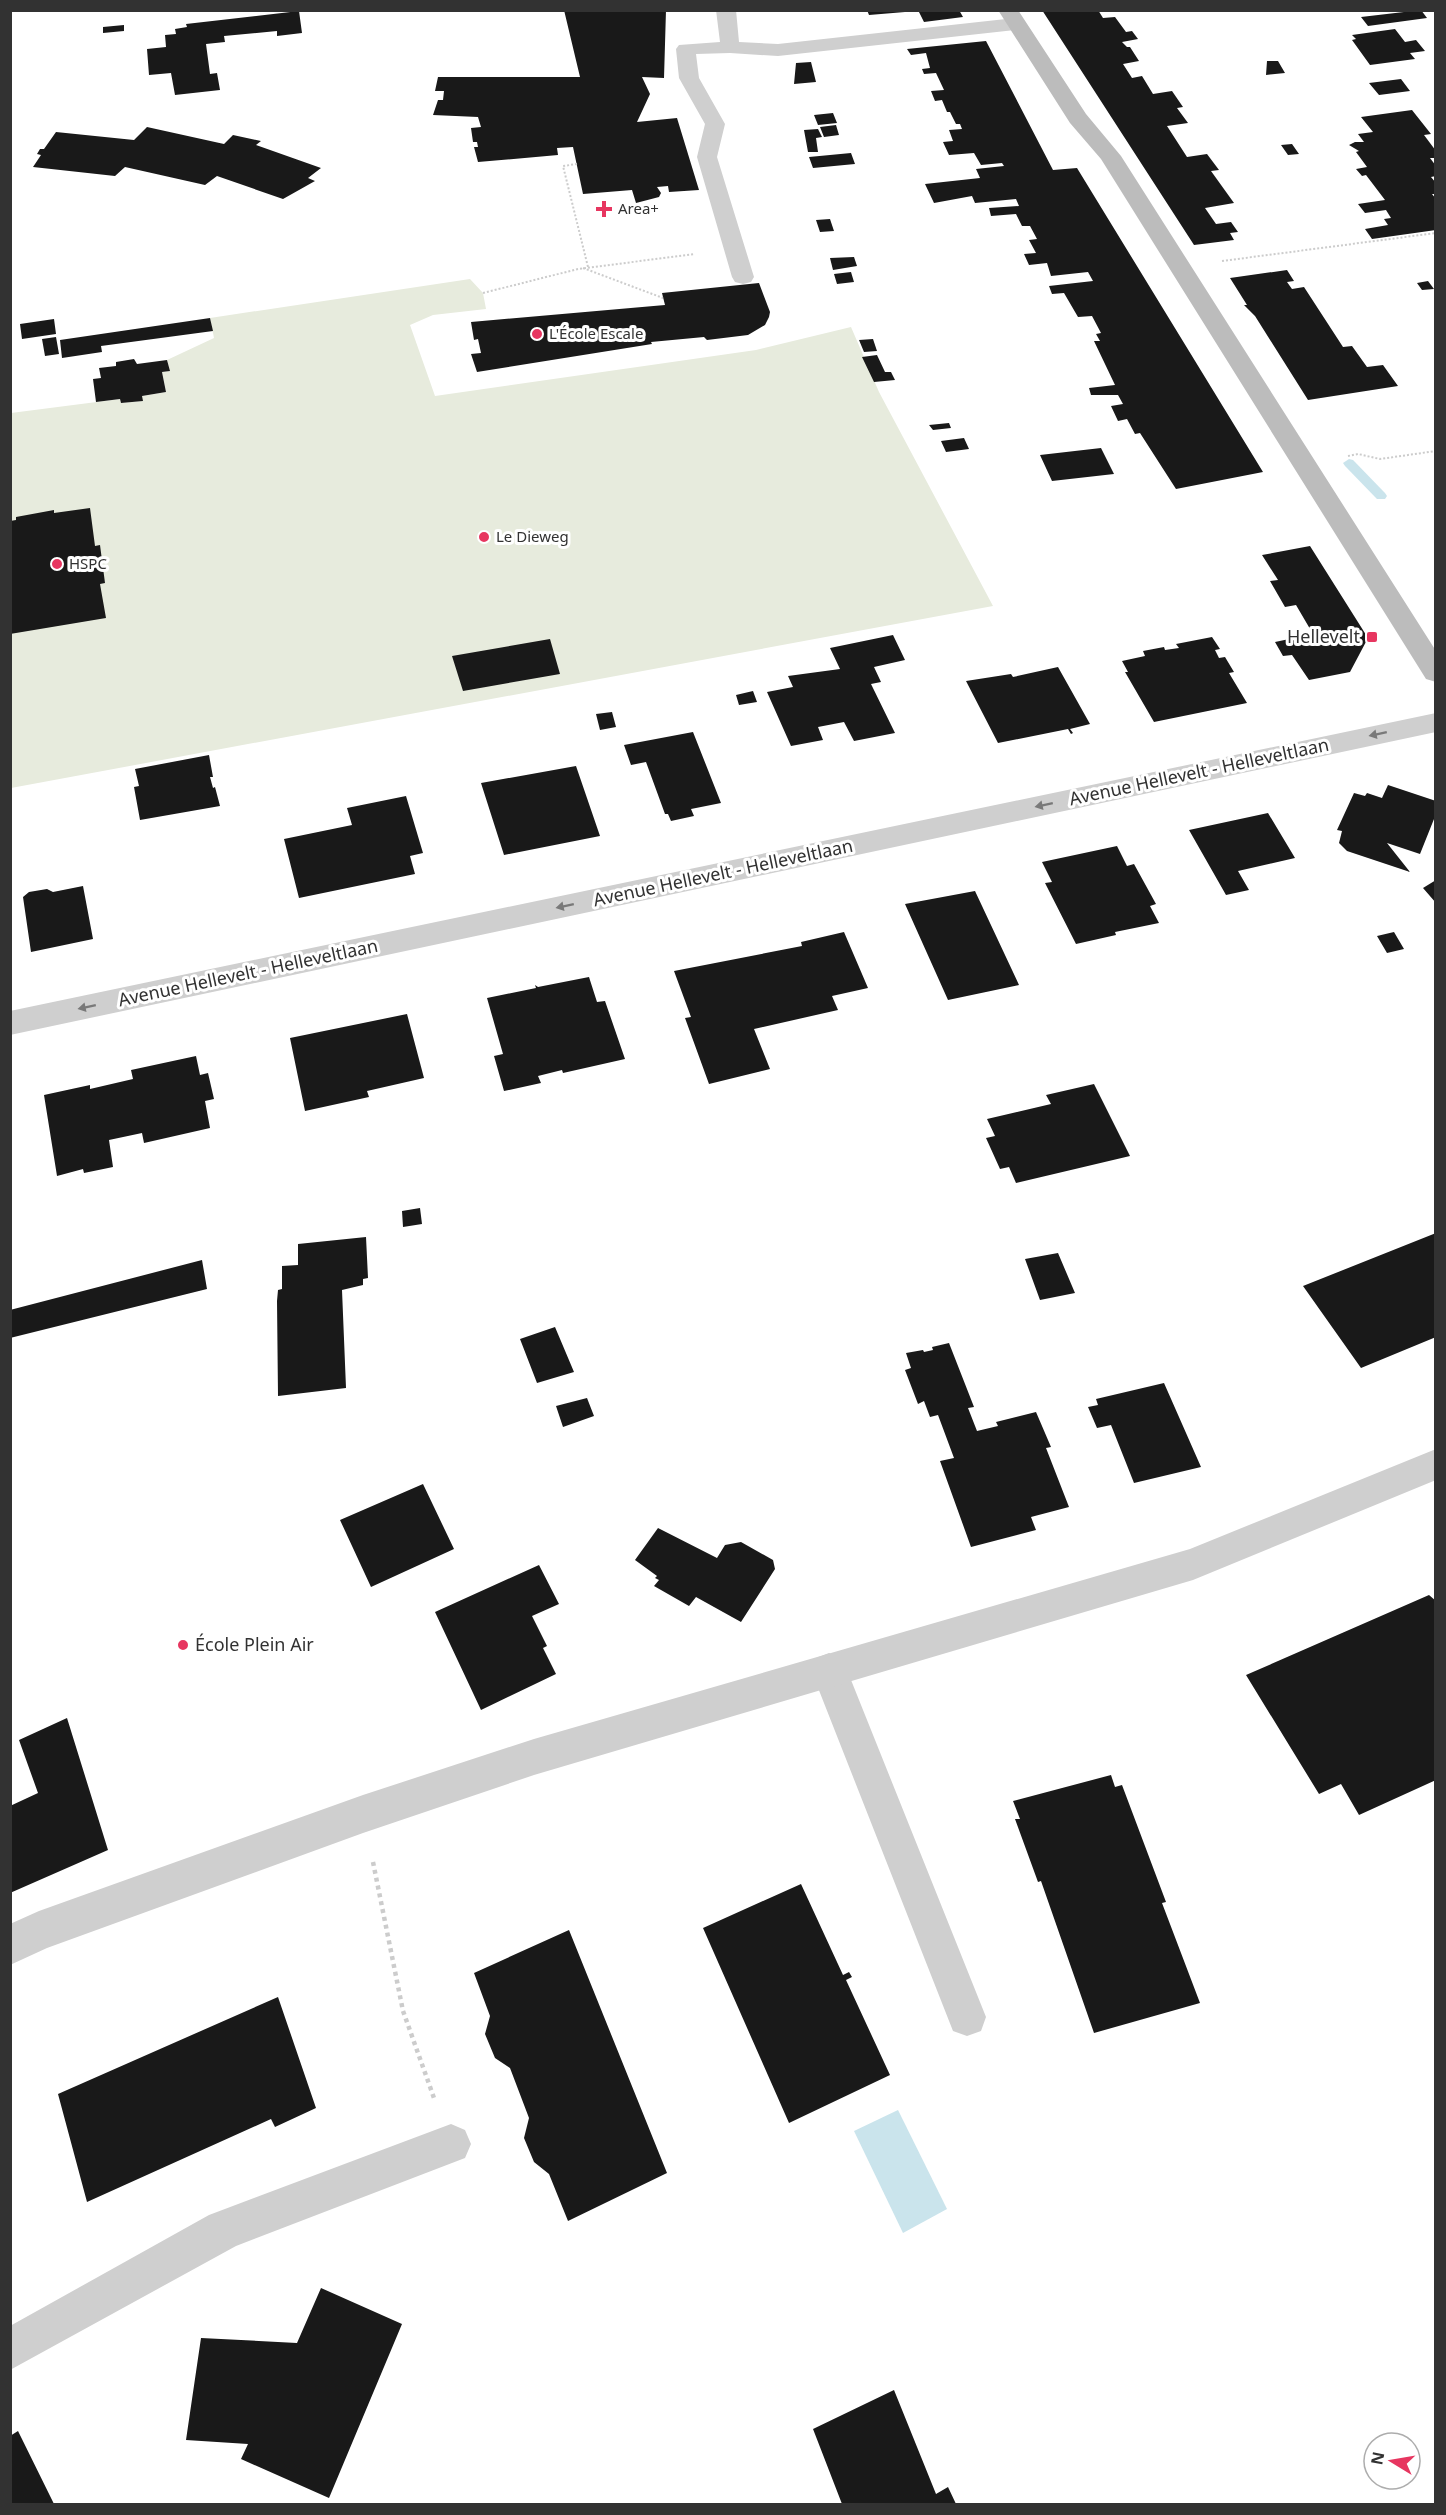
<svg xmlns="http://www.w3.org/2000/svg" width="1446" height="2515" font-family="'Noto Sans',sans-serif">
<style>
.green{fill:#e7ebdd}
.water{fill:#cae4ec}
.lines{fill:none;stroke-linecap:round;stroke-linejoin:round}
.stream{fill:#cae4ec;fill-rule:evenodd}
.building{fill:#191919}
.path-far1{stroke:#ccc;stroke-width:2;stroke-dasharray:2 2;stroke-linecap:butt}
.path{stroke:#ccc;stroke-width:4.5;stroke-dasharray:4 4;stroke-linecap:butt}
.service{fill:#cfcfcf;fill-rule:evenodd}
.minor{fill:#cfcfcf;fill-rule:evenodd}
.secondary{fill:#bcbcbc;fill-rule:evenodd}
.oneway{fill:#797979}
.poi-dot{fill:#e73660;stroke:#fff;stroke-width:2}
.labels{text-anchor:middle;stroke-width:6;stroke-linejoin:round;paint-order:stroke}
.far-poi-label{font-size:15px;fill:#323232;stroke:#fff;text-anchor:start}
.poi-label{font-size:18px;fill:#323232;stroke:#fff;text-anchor:end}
.street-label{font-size:18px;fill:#323232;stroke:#fff}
</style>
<rect width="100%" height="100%" fill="#fff"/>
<!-- green -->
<path class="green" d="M470,279L483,293L486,309L433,315L410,325L435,396L756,350L851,327L879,392L993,606L11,788V413L120,399L121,403L142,401V396L166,392L162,372L170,371L167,360L214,338L210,318Z"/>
<!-- water -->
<path class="water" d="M898,2110L947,2209L903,2233L854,2131Z"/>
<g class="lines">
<!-- stream -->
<path class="stream" d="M1349,459L1353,460L1385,493L1387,496L1385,499H1377L1345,466L1343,463Z"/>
</g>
<!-- building -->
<path class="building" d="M564,10H666L664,78L642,77L650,94L637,122L677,118L699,190L669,192L668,186L657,187L661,193L659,197L636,203L632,190L583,194L573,147L557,148L558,155L478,162L474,147H478L477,142H473L471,128L481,127L478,117L433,115L438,100H443L444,91H435L438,77H580Z
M867,10H905V12L869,15Z
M918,10H959L963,17L924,22Z
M1042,10H1098L1103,18L1115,17L1126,32L1132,31L1138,39L1122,42L1127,47H1130L1139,61L1123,64L1132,78L1142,76L1153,94L1172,91L1183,107L1177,108L1188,123L1167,126L1187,157L1207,154L1219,170L1211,171L1234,203L1205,208L1216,224L1231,222L1238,232L1230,233L1234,240L1194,245Z
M1421,10L1427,18L1368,26L1361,17Z
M299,11L302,33L277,36V31L224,36L225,42L206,44L210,74L217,73L220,90L175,95L171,73L149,75L147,49L166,47L165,35L176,34L175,29L187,27L186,24Z
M124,25V31L103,33V27Z
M1395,29L1405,42L1416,40L1425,51L1410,53L1415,59L1370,65L1352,40L1356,39L1352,35Z
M986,41L1053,170L1077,168L1263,472L1176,489L1140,433L1135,434L1127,419L1118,421L1111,406L1123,404L1118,395H1091L1089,388L1115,385L1094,341H1100L1096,334L1101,333L1092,316L1078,317L1064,293L1052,294L1049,286L1093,281L1088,272L1051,276L1047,263L1029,265L1024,254L1036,253L1029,240L1037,239L1030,226H1022L1016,214L991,216L989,208L1019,206L1016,199L975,203L972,196L934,203L925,184L980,178L976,169L1004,166L1002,163L981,165L974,153L949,155L943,142L953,141L949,130L962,129L960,124H956L950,112H947L942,100L935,101L931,91L944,90L936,73L924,74L922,69L930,68L926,53L911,55L907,49Z
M1267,61H1278L1285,73L1266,75Z
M811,62L816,82L794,84L796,63Z
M1401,79L1410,91L1379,95L1369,83Z
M1412,110L1431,134L1424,135L1436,151V158H1430L1436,166V176L1431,177L1436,183V194H1432L1436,199V230L1372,239L1365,229L1388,225L1384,219L1391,218L1386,210L1365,213L1358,204L1385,200L1366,175L1362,176L1356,169L1367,167L1356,152L1359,151L1349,145L1355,142H1364L1358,134L1373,132L1361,117Z
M833,113L837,123L818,125L814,115Z
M836,125L839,135L824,137L820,127Z
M147,127L224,144L233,135L261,141L256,145L321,168L308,178L315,181L283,199L217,176L205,185L125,167L115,176L33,167L41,155L37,154L40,149H44L56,132L134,140Z
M818,129L822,137L816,138L818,152H808L804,130Z
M1292,144L1299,154L1288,155L1281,145Z
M851,153L855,164L813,168L809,157Z
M830,219L834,231L820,232L816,220Z
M854,257L857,266L833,270L830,258Z
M1287,270L1294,281L1287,282L1292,289L1304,287L1343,347L1352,346L1367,367L1383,365L1398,386L1308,400L1255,316L1244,305H1247L1230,278Z
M851,272L854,282L837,284L834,274Z
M1428,281L1434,289L1422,290L1417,283Z
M759,283L770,312L769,317L765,325L748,335L707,340L704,337L651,342L652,344L477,372L471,354L481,353L478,339L474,340L471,322L665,305L662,293Z
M210,318L213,331L101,346L102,352L62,358L60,340Z
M54,319L56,334L22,339L20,324Z
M56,337L59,354L45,356L42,339Z
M873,339L877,351L864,352L859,340Z
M877,355L885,372H891L895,380L874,382L862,357Z
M134,359L137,364L167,360L170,371L162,372L166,392L142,396L143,401L121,403L120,399L96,402L93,379L101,378L99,368L116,366V362Z
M949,423L951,428L933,430L929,425Z
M964,438L969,449L946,452L941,441Z
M1101,448L1114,474L1052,481L1040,455Z
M90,508L95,546L100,545L105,583L100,584L106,618L10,634V521L16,520V517L54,510V513Z
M1310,546L1368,638L1350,672L1309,680L1292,655L1283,656L1275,642L1313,634L1296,605L1285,607L1270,581L1278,580L1262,555Z
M893,635L905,660L874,667L881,682L871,684L895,733L854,741L844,722L818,727L823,740L791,746L767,692L793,687L788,676L840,669L830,648Z
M1212,637L1220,649L1215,650L1219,658L1225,657L1234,672L1229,673L1247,703L1154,722L1125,672H1128L1122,661L1145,656L1143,651L1164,647L1165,650L1179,648L1176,644Z
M550,639L560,674L463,691L452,656Z
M1058,667L1090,724L1070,729L1073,733L1071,734L1068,729L998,743L966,681L1011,674L1013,677Z
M753,691L757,702L739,705L736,695Z
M612,712L616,727L600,730L596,714Z
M693,732L721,803L691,809L694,816L671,821L668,814H665L646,762L631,765L624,745Z
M209,755L213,777H210L213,788L215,787L220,806L140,820L134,787L139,786L135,769Z
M576,766L600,836L504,855L481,783Z
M1388,785L1436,801V814L1420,854L1387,843L1410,872L1347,851L1339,843L1342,831L1337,830L1354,793L1365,796L1367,793L1382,798Z
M406,796L423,853L410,856L415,874L299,898L284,839L352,825L347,808Z
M1268,813L1295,858L1238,871L1249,890L1226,895L1189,830Z
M1117,846L1127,866L1134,864L1156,904L1150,906L1159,923L1115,932L1116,935L1076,944L1045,883L1052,882L1042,862Z
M1436,880V903L1423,888Z
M83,886L93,939L31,952L23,897L29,892L47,889L53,892Z
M975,891L1019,985L948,1000L905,904Z
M844,932L868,988L832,996L838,1010L754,1029L770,1069L709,1084L685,1018L691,1017L674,971L802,946L801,942Z
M1394,932L1404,949L1387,953L1377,936Z
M589,977L597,1002L605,1001L625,1059L563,1073L562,1070L538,1076L541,1083L504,1091L494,1056L503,1054L487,998L536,988L535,985L538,987Z
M407,1014L424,1078L367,1091L369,1097L305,1111L290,1038Z
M196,1056L200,1075L208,1073L214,1099L205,1101L210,1128L144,1143L142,1133L109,1140L113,1167L84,1173L83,1169L57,1176L44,1095L90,1085V1089L133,1079L131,1070Z
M1094,1084L1130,1156L1016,1183L1009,1167L1000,1169L986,1138L995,1136L987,1119L1051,1104L1046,1095Z
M420,1208L422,1224L403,1227L402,1211Z
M1436,1233V1337L1361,1368L1303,1286Z
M366,1237L368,1278L363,1279V1285L342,1290L346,1388L278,1396L277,1301L278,1290L282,1289V1266L298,1265V1244Z
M1058,1253L1075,1293L1040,1300L1025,1259Z
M202,1260L207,1289L10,1338V1310Z
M555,1327L574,1372L537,1383L520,1339Z
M949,1343L974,1407L968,1408L977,1431L998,1426L996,1422L1036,1412L1051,1447L1046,1448L1069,1507L1031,1517L1036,1530L971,1547L940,1461L954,1458L938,1415L930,1417L924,1401L918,1404L905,1370L911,1368L906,1353L923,1350L924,1352L933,1350L932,1347Z
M1164,1383L1201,1467L1134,1483L1111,1425L1097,1428L1088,1407L1098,1405L1096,1399Z
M587,1398L594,1416L563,1427L556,1406Z
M423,1484L454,1549L371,1587L340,1520Z
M658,1528L717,1558L725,1545L741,1542L773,1560L775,1569L741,1622L696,1597L689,1606L654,1586L659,1580L655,1578L657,1576L635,1560Z
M539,1565L559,1604L532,1616L547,1646L543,1648L556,1674L481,1710L435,1612Z
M1429,1595L1436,1601V1780L1359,1815L1341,1784L1319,1794L1246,1675Z
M67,1718L108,1850L10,1893V1806L38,1793L19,1740Z
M1111,1775L1115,1787L1122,1785L1166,1902L1162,1903L1200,2003L1094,2033L1041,1881L1038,1882L1015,1819H1020L1013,1801Z
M801,1884L843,1975L849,1972L852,1977L846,1980L890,2075L789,2123L703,1928Z
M569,1930L667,2173L568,2221L549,2174L534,2162L524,2138L529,2118L510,2068L495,2058L485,2034L490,2016L474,1973Z
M278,1997L316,2108L275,2127L271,2119L87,2202L58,2094Z
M321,2288L402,2324L329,2498L241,2459L248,2444L186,2440L201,2338L297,2343Z
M894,2390L936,2494L948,2487L956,2504H842L813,2429Z
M18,2431L54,2504H10V2436Z"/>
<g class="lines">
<!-- path-far1 -->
<path class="path-far1" d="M577,164L563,166L588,267
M1222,261L1436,233
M583,268L663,298
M483,293L578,269L695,254
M1348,456L1358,454L1380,459L1436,451"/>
<!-- path -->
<path class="path" d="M373,1862L403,2011L434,2098"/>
<!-- service -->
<path class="service" d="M716,10H736L739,42L778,44L1015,18L1022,20L1025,24L1022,28L1015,30L778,56L730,53L696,54L699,78L725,124L717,157L754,277L751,282L743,284L735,282L732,277L697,157L705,124L679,78L676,49L679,45L720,42Z
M829,1653L842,1658L847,1670L986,2017L981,2031L967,2036L953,2031L811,1670L816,1658Z
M451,2124L465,2130L471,2144L465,2158L236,2246L10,2370V2326L209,2215Z"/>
<!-- minor -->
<path class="minor" d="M1436,713V732L10,1035V1011Z
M1436,1449V1480L1193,1580L534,1775L363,1833L47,1948L10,1965V1924L39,1911L363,1795L534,1739L1190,1549Z"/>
<!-- secondary -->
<path class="secondary" d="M998,10H1018L1086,114L1121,156L1436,651V682L1426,679L1101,159L1070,123Z"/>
</g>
<!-- one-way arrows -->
<defs><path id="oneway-solid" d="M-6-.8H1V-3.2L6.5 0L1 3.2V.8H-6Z" transform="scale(1.5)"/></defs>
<g class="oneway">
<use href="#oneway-solid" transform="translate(1378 734) rotate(168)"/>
<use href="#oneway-solid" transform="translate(1044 805) rotate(168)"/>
<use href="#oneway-solid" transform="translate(565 906) rotate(168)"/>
<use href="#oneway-solid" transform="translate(87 1007) rotate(168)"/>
</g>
<!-- markers -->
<g class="poi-dot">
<path d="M601 200h6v6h6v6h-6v6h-6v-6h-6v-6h6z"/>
<circle cx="537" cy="334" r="6"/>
<circle cx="484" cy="537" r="6"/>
<circle cx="57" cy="564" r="6"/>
<rect x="1366" y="631" width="12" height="12" rx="3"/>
<circle cx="183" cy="1645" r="6"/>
</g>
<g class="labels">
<!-- far-poi labels -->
<g class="far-poi-label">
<text x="618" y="214">Area+</text>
<text x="549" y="339">L'École Escale</text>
<text x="496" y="542">Le Dieweg</text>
<text x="69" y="569">HSPC</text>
</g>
<!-- poi labels -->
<g class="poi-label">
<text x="1360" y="643">Hellevelt</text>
<text x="195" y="1651" text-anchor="start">École Plein Air</text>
</g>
<!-- street labels -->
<g class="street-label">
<text transform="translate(1199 772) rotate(-12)" y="6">Avenue Hellevelt - Helleveltlaan</text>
<text transform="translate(723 873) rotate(-12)" y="6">Avenue Hellevelt - Helleveltlaan</text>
<text transform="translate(248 973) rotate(-12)" y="6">Avenue Hellevelt - Helleveltlaan</text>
</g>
</g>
<!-- border -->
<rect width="1446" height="2515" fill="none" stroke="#323232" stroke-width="24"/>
<!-- north arrow -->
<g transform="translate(1392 2461) rotate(281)"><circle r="28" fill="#ffffff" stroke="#adadad" stroke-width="1.5"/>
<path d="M0-4.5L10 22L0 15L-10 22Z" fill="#e73660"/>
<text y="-9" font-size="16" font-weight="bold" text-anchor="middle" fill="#323232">N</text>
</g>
</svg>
